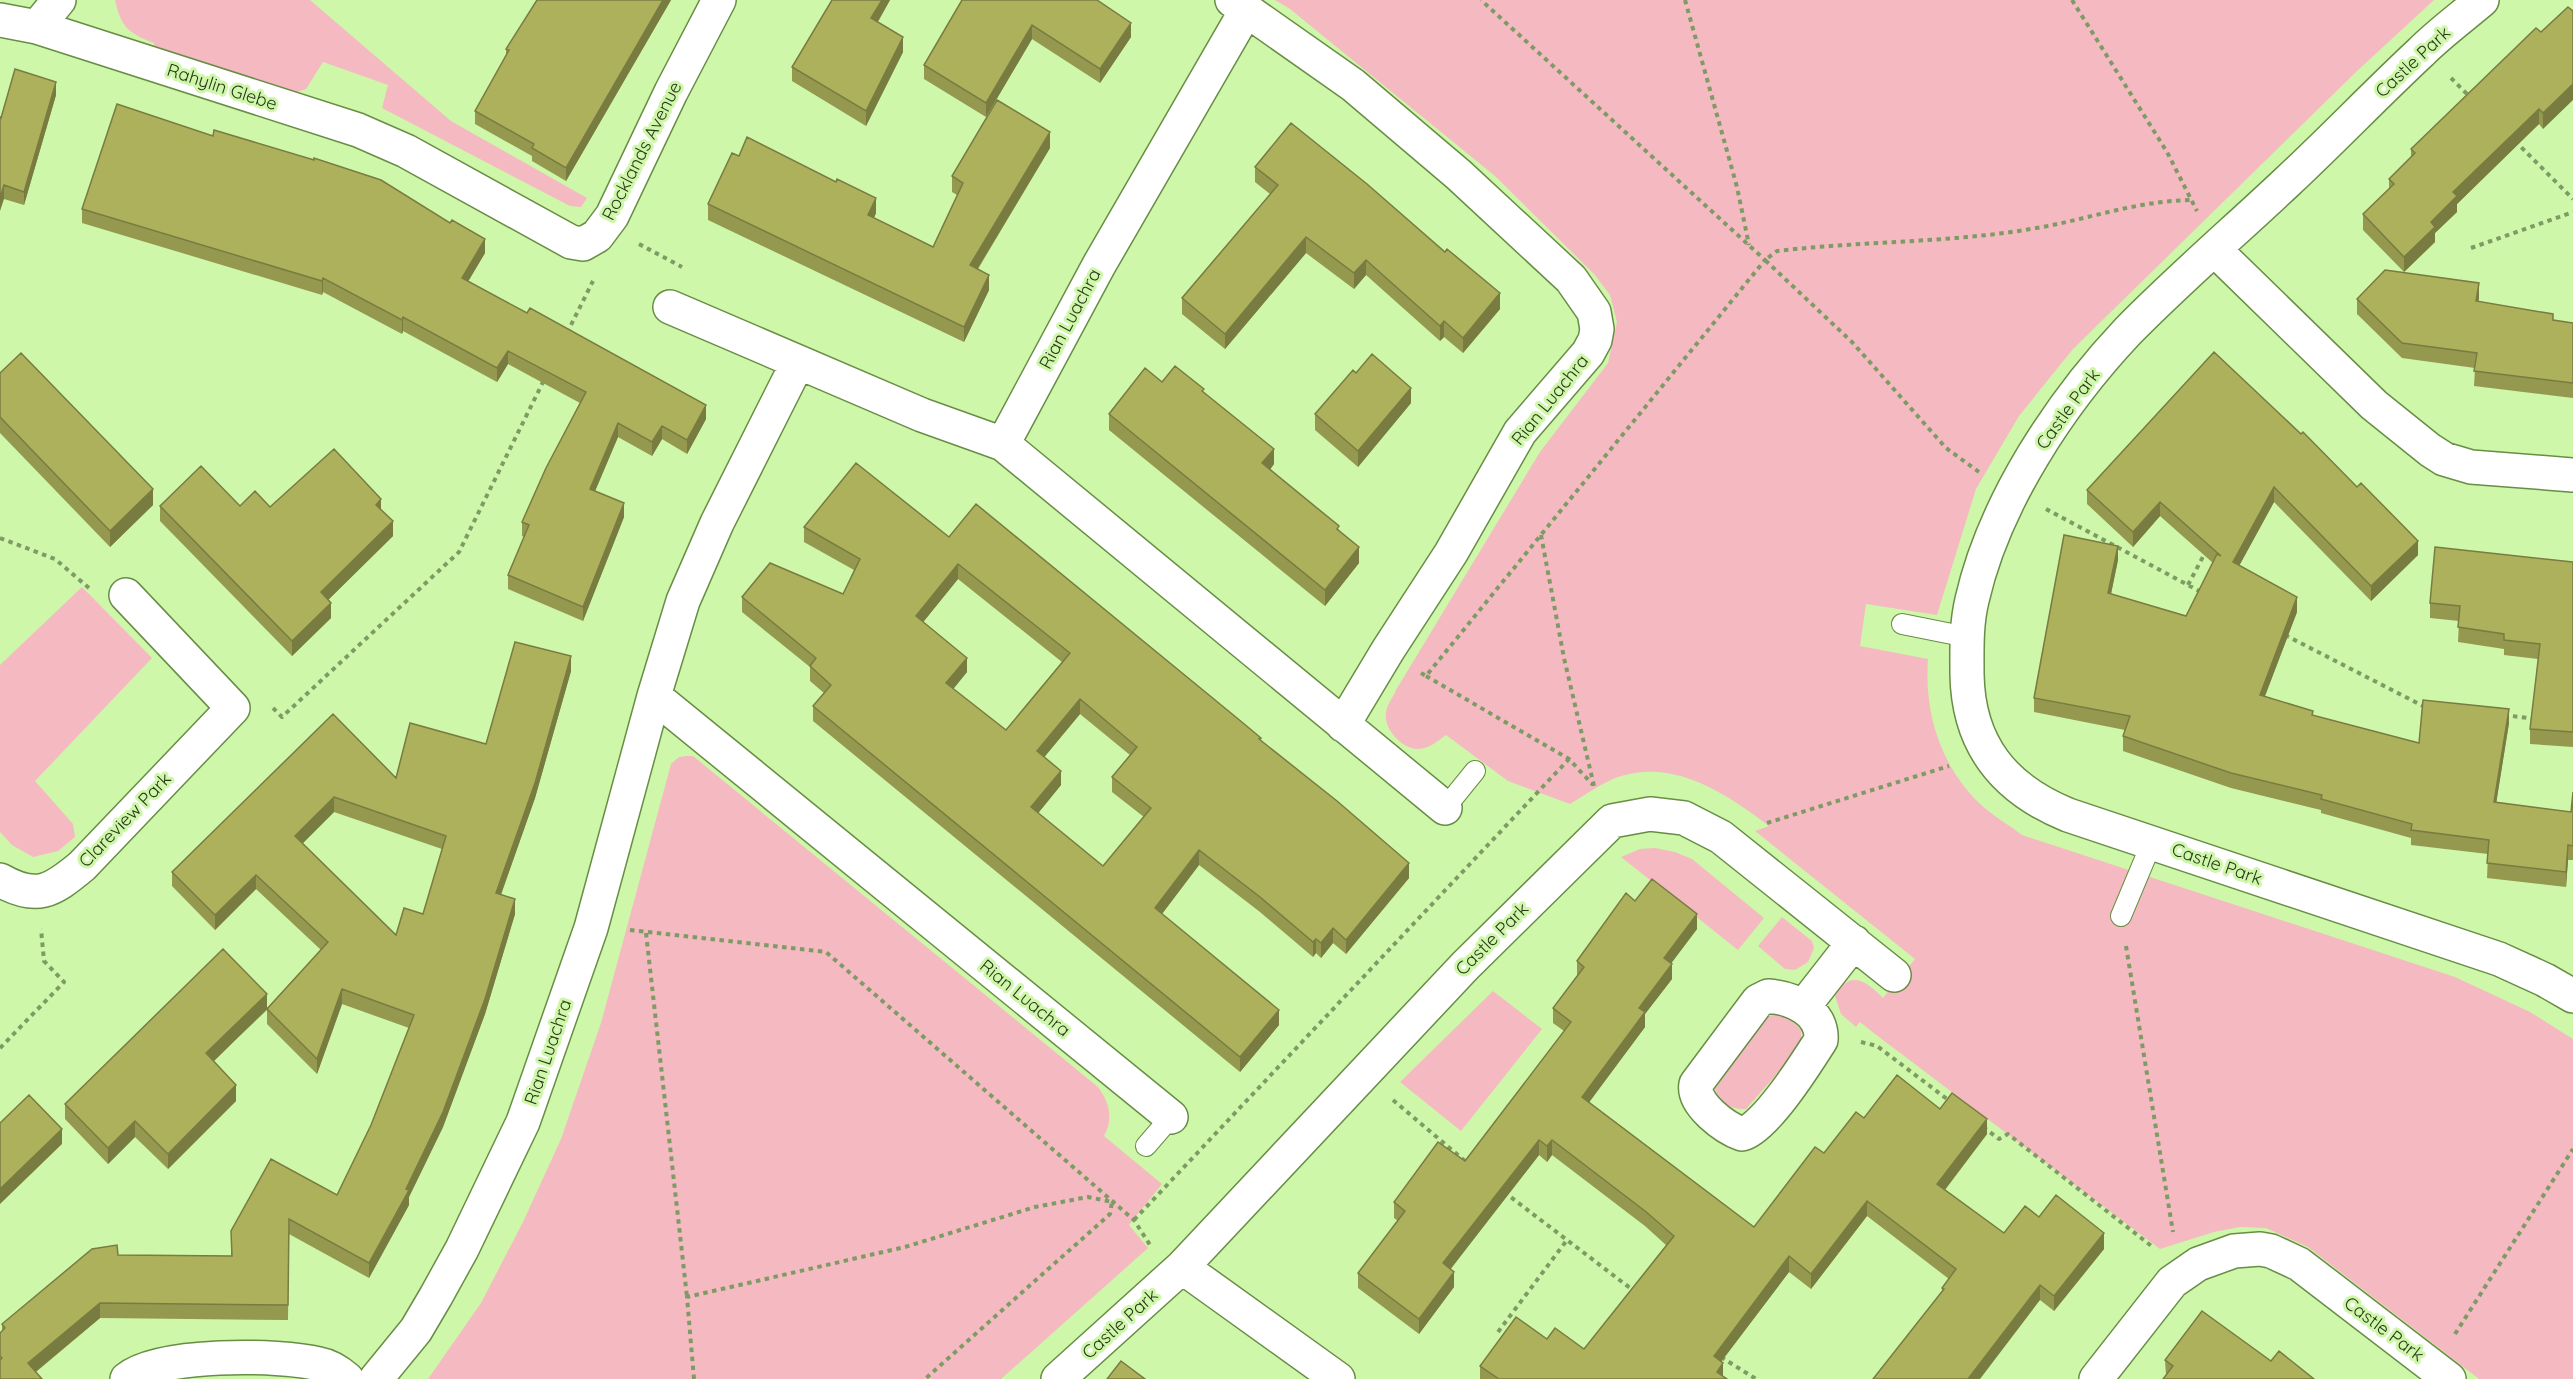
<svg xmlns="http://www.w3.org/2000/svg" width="2573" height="1379" font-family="Quicksand,sans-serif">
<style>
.green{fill:#f5bac1}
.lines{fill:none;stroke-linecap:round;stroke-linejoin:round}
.lane-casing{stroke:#688d45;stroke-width:22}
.street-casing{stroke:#688d45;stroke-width:36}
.path{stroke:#7f9b65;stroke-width:4;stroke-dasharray:4.5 4.5;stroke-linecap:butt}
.lane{stroke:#fff;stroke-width:20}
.street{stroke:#fff;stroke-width:33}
.wall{fill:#95984f;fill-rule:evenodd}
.shaded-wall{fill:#797c40}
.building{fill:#adb15c;stroke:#797c40;stroke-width:1.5;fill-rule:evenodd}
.labels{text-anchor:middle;stroke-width:6;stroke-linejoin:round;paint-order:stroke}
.street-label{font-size:18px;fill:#29381a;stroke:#cef7aa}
</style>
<rect width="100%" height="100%" fill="#cef7aa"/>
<!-- green -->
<path class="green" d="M115,0H310L451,121L587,198L581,207L570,206L382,108L388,85L323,62L306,89L294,93L155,51L154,43C128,33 121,27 115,0Z
M1275,0H2434L2356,72L2073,349L2019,416L1976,489L1937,615L1866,604L1860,646L1928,659C1924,712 1940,764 1978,802C1991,815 2008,824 2022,835L2455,977L2530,1012L2573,1039V1379H2479L2308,1247L2266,1228L2240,1227L2214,1232L2160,1249L1875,1034L1860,1022L1856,1027L1841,1014L1835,996C1850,969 1866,981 1883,998L1915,959L1755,831L1769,826C1727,794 1674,758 1618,777C1602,783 1585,795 1570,804L1508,781L1446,735C1438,741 1429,749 1417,749C1401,748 1383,728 1386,712C1387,705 1393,697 1396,690L1540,452L1608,363L1617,322L1610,295L1594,274L1495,176L1290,9Z
M82,587L152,658L35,781L73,824L75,837L58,851L33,857L12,845L0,832V665Z
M686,756H693L1098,1087C1109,1102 1114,1118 1104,1136L1162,1184L1129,1225L1148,1248L1001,1379H428L481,1303L523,1222L561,1139L601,1023L671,764L679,757Z
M1655,848L1675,852L1692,859L1764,918L1738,950L1621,857L1640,849Z
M1782,917L1812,941L1814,948L1808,962L1795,970L1785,969L1758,946Z
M1493,991L1542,1029L1461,1131L1400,1082Z
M1777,1013L1788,1016L1801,1030V1042L1797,1051L1746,1109C1732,1110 1720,1103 1715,1089L1765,1018Z"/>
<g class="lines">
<defs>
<path id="lane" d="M1902,624L1967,637
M1445,808L1475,771
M2121,916L2152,842
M1146,1146L1171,1117"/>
<path id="street" d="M1232,0L1353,85L1459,175L1571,279L1594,312L1597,329L1595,340L1588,353L1520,432L1451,553L1388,650L1343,725
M2482,0C2462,17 2440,33 2421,52C2376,94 2333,139 2287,182C2235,231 2179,279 2128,331C2060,403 1994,503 1972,600C1966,625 1967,649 1967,674C1968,745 2004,789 2068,815L2499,959L2545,980L2573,996
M0,20L37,27L358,130L406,151L571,242L583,244L597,236L612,216L671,92L719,0
M37,27L59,0
M2215,250L2374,405L2430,450L2444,459L2471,467L2573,475
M670,307L922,415L1003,444L1445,808
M1003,444L1099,265L1247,9
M654,696L1171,1117
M0,880C37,901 52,891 82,866L233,708L126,595
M1768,996C1792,998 1823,1011 1821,1040C1807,1062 1765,1129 1742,1134C1725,1128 1692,1104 1696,1084L1758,1001Z
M1804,1006L1854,942
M1182,1267L1338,1379
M127,1379C158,1353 279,1354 319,1364C330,1366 339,1372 347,1379
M376,1379L416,1330L436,1296L462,1249L523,1122L591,928L654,696L683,601L717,523L798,362
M1058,1379L1182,1267L1465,966L1612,821L1650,814L1684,818L1721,837L1894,975
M2096,1379L2172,1282L2198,1264L2234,1251L2260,1249L2271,1251L2299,1264L2449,1379"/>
</defs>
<!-- lane casing -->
<use href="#lane" class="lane-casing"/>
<!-- street casing -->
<use href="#street" class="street-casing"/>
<!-- path -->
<path class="path" d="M1685,0L1737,187L1749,245
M2072,0L2167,152L2197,211
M2451,78L2471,98
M2515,141L2573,199
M639,244L682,267
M2471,248L2573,212
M567,333L593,281
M1979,472L1946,448L1852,342L1765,260L1777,251C1862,241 1947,243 2031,229C2087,220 2134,201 2192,200
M2046,509L2201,592
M1541,535L1564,658L1594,786
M0,538L55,559L89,588
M2188,585L2206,551
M2285,635L2425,707
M1421,673L1426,676L1765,260L1481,0
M1426,676L1569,759L1593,785
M273,708L282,717L459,552L544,380
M2504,715L2536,719
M1767,823L1949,766
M630,930L826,952L1134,1220L1150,1245
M646,933L687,1297
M2126,946L2173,1232
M1861,1042L1877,1046L1951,1102
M0,1048L64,982L44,961L41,929
M1393,1100L1465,1161
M1983,1127L1999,1139L2008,1134L2154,1248
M1504,1192L1634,1291
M1134,1220L1569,759
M1498,1332L1567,1240
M2455,1334L2573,1149
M1721,1357L1756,1379
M694,1379L687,1297L905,1247L1035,1207L1088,1197L1112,1202L1110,1214L925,1379"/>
<!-- lane -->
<use href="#lane" class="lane"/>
<!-- street -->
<use href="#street" class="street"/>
</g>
<!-- wall -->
<path class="wall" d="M671,0L566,181L532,161V156L475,124V111L506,55V49Z
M832,0H890L878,22L903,52L866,126L792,81V67Z
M962,0L1131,37L1100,83L1032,39L986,117L924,79V65Z
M2568,7L2543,129L2539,124L2457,204V212L2435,233V242L2404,272L2363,230V214L2389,189V179L2411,157V149L2541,32Z
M56,95L24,205L4,199L1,118Z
M1050,148L978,269L989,290L964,342L708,220V204L739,156L876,213L874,218L933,247L957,195L952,192V176Z
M1255,167L1500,309L1463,353L1444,337L1440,341L1366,275L1354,289L1306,253L1225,349L1182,314V298L1270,194L1255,182Z
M82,209L485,253L468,281L706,419L687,454L662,439L652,456L618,437L595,491L624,517L583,621L508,589V575L524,537L522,536V522L580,403L508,364L497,382L403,331L402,334L323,292L322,295L82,223Z
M2479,298L2478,302L2553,320L2573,323V398L2474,386L2475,368L2402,358L2357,314V299Z
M2214,352L2418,555L2371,601L2274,502L2239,566L2297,612L2265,696L2313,716L2419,743L2509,723L2496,803L2571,812L2573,792V860H2568L2566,887L2487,878L2488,854L2411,845V838L2321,813V810L2231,788L2123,751V736L2125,730L2034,712V698L2118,560L2111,594L2186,616L2213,563L2160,516L2133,547L2087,504V490Z
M0,373L153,505L110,547L0,433Z
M1356,373L1411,403L1358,467L1315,430V414Z
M1162,382L1204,392L1274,464L1270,470L1339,530L1359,563L1325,606L1109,430V414Z
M160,506L270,507L381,510L393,536L328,600L331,618L292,656L160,521Z
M804,527L949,537L1261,740L1409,878L1346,954L1333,943L1321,958L1316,953L1313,957L1260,912L1199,865L1162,914L1279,1025L1240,1072L813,721V706L824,693L810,681V667L742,612V597L843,594L854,570L804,542ZM958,579L1062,662L1006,730L953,689L967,672L923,622ZM1080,714L1130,755L1112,777V792L1144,817L1103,866L1038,813L1061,785L1044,757Z
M2573,562V747L2530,744V729L2538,659L2504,655V649L2458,642L2459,621L2430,618V603Z
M571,671L535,798L501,895L515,914L485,1014L443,1127L409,1197V1205L369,1278L289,1234L288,1320L100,1318L36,1372L0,1379V1333L2,1331V1324L118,1255L231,1256V1231L337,1195L371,1125L409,1028L342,1004L317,1074L267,1024V1010L213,1061L236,1101L168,1169L135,1137L108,1164L65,1119V1104L267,1008L321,950L256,889L215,930L172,886V872L333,714L396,778L486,744ZM334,812L442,849L423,914L396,935L302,844Z
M1635,901L1697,929L1671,963L1672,979L1645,1014V1027L1589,1102L1754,1227L1824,1153L1864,1118L1940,1109L1987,1134L1945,1190L2004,1233L2039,1217L2104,1249L2054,1311L2040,1300L1942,1292V1288L1949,1279L1867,1216L1811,1289L1789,1272L1721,1362L1723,1376L1727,1379H1480V1366L1547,1339L1584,1349L1666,1245L1645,1226L1552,1155L1547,1162L1539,1155L1450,1269L1454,1287L1419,1334L1358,1288V1273L1398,1221L1394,1218V1202L1465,1161L1564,1031L1553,1023V1008L1577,976V961Z
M2165,1360L2271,1361L2166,1375Z"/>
<!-- shaded-wall -->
<path class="shaded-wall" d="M663,0H671L566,181V168Z
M882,0H890L871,33V18Z
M1131,23V37L1100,83V69Z
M1032,25V39L986,117V103Z
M903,37V52L866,126V111Z
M56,82V95L24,205V192Z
M2573,84V100L2543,129V113Z
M2539,109V124L2457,204V212L2435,233V242L2404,272V257L2453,192Z
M1050,132V148L970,281V265Z
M4,185V199L0,211V198Z
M876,198V213L868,231V215Z
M1306,237V253L1225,349V334Z
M485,239V253L462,292V278Z
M1366,260V275L1354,289V273Z
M989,275V290L964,342V327Z
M323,278V292L322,295V281Z
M2479,283V298L2476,316V301Z
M1500,293V309L1463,353V338Z
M403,317V331L402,334V320Z
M1444,321V337L1440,341V326Z
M508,351V364L497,382V368Z
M1411,388V403L1358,467V451Z
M706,405V419L687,454V440Z
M618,423V437L590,503V489Z
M662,426V439L652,456V442Z
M1274,449V464L1262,479V463Z
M2274,487V502L2233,577V562Z
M153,489V505L110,547V531Z
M381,499V514L376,505Z
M2160,502V516L2133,547V532Z
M624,503V517L583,621V607Z
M393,521V536L321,607V592Z
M2418,541V555L2371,601V586Z
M2118,546V560L2108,608V593Z
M1359,547V563L1325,606V590Z
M958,564V579L916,631V616Z
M2297,597V612L2260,709V695Z
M331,603V618L292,656V641Z
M571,656V671L535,798L496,908V893Z
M967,658V672L946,698V683Z
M1080,699V714L1037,766V751Z
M2509,709V723L2494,817V802Z
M1061,771V785L1031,822V807Z
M334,797V812L295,851V836Z
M2568,845V860L2566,887V872Z
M1199,850V865L1155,923V908Z
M1409,863V878L1346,954V940Z
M256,875V889L215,930V915Z
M515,899V914L485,1014L443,1127L409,1197V1205L369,1278V1263L406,1189Z
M1697,914V929L1664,973V958Z
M1333,928V943L1321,958V943Z
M1316,939V953L1313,957V942Z
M1672,964V979L1645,1014V1027L1582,1112V1097L1639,1008Z
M342,989V1004L317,1074V1059Z
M267,994V1009L206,1069V1053Z
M1279,1010V1025L1240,1072V1057Z
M236,1085V1101L168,1169V1154Z
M1987,1119V1134L1937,1200V1184Z
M135,1121V1137L108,1164V1148Z
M62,1129V1144L0,1204V1189Z
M1539,1140V1155L1443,1279V1263Z
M1552,1140V1155L1547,1162V1146Z
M1867,1201V1216L1811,1289V1274Z
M2104,1233V1249L2054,1311V1296Z
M1789,1256V1272L1714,1371V1356Z
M1454,1272V1287L1419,1334V1319Z
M2040,1285V1300L1980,1379H1968Z
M100,1303V1318L28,1378V1363Z
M1723,1363V1379L1717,1372Z"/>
<!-- building -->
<path class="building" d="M537,0H663L566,168L532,148L534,144L475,111L509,50L506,49Z
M832,0H882L871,18L903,37L866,111L792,67Z
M962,0H1097L1131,23L1100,69L1032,25L986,103L924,65Z
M2568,7L2573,11V84L2543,113L2539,109L2453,192L2457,196L2431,222L2435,227L2404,257L2363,214L2394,184L2389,179L2415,153L2411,149L2536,28L2541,32Z
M15,69L56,82L24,192L4,185L0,198V117L1,118Z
M997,100L1050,132L970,265L989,275L964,327L708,204L732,153L739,156L747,137L836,182L837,179L876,198L868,215L933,247L963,183L952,176Z
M117,104L213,136L214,130L314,160V158L381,180L450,223L452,220L485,239L462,278L527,313L530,308L706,405L687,440L662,426L652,442L618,423L590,489L624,503L583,607L508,575L529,525L522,522L546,468L586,392L508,351L497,368L403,317L402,320L323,278L322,281L82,209Z
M1291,123L1367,184L1445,252L1447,249L1500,293L1463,338L1444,321L1440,326L1366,260L1354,273L1306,237L1225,334L1182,298L1278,185L1255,167Z
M2385,270L2479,283L2476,301L2553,314V320L2573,323V383L2474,371L2477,353L2402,343L2357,299Z
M2214,352L2301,434L2303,432L2357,487L2361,483L2418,541L2371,586L2274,487L2233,562L2297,597L2260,695L2313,711L2312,715L2419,743L2423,700L2509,709L2494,802L2571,812L2573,792V846L2568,845L2566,872L2487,863L2489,840L2411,830L2412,824L2321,799L2322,795L2231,773L2123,736L2130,716L2034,698L2064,535L2118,546L2108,593L2186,616L2217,554L2221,556L2160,502L2133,532L2087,490Z
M21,353L153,489L110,531L0,417V373Z
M1372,354L1411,388L1358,451L1315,414L1353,370L1356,373Z
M1175,366L1204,389L1202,391L1274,449L1262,463L1339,526L1337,529L1359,547L1325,590L1109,414L1145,368L1162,382Z
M334,449L381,499L376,505L393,521L321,592L331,603L292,641L160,506L201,466L240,506L255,491L270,507Z
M856,463L949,537L976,504L1237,718L1261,738L1259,739L1337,801L1409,863L1346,940L1333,928L1321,943L1316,939L1313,942L1260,897L1199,850L1155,908L1279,1010L1240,1057L813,706L831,685L810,666L816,658L742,597L770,563L843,594L860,559L804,527ZM958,564L1070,653L1006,730L946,683L967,658L916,616ZM1080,699L1137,747L1112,777L1151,808L1103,866L1031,807L1061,771L1037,751Z
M2435,547L2573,562V732L2530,729L2540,644L2504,640V634L2458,627L2460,606L2430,603Z
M515,642L571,656L535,783L496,893L515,899L485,999L443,1112L406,1189L409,1190L369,1263L289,1219L288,1305L100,1303L28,1363L42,1379H0V1360L2,1358L0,1356V1333L5,1328L2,1324L92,1249L117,1245L118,1255L232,1256L231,1231L271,1159L337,1195L371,1125L414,1015L342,989L317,1059L267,1009L328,942L256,875L215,915L172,872L333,714L396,778L410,723L486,744ZM334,797L446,836L423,914L404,908L396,935L295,836Z
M1652,879L1697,914L1664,958L1672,964L1639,1008L1645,1012L1582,1097L1754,1227L1815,1147L1824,1153L1856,1112L1864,1118L1897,1075L1940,1109L1952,1093L1987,1119L1937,1184L2004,1233L2025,1206L2039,1217L2056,1195L2104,1233L2054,1296L2040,1285L1968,1379H1873L1944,1289L1942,1288L1956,1269L1867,1201L1811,1274L1789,1256L1714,1356L1723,1363L1717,1372L1727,1379H1499L1480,1366L1516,1317L1547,1339L1555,1328L1584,1349L1674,1236L1645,1211L1552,1140L1547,1146L1539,1140L1443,1263L1454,1272L1419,1319L1358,1273L1405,1211L1394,1202L1438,1142L1465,1161L1571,1022L1553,1008L1584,967L1577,961L1626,893L1635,901Z
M223,949L267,994L206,1053L236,1085L168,1154L135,1121L108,1148L65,1104Z
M29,1095L62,1129L0,1189V1123Z
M2202,1311L2271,1361L2279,1351L2314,1379H2163L2173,1366L2165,1360Z
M1121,1361L1145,1379H1107Z"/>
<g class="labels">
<!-- street labels -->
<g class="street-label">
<text transform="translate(2413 62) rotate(-43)" y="6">Castle Park</text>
<text transform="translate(222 87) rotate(18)" y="6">Rahylin Glebe</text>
<text transform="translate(642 151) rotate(-63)" y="6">Rocklands Avenue</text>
<text transform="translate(1070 319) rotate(-62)" y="6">Rian Luachra</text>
<text transform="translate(1550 400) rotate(-51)" y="6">Rian Luachra</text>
<text transform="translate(2068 409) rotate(-54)" y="6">Castle Park</text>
<text transform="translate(125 820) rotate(-46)" y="6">Clareview Park</text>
<text transform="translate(2217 864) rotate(19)" y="6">Castle Park</text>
<text transform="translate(1492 939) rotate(-45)" y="6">Castle Park</text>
<text transform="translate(1025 998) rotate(39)" y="6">Rian Luachra</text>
<text transform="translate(548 1052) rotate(-71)" y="6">Rian Luachra</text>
<text transform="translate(1120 1324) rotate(-42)" y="6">Castle Park</text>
<text transform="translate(2384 1329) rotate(37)" y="6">Castle Park</text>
</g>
</g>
</svg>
